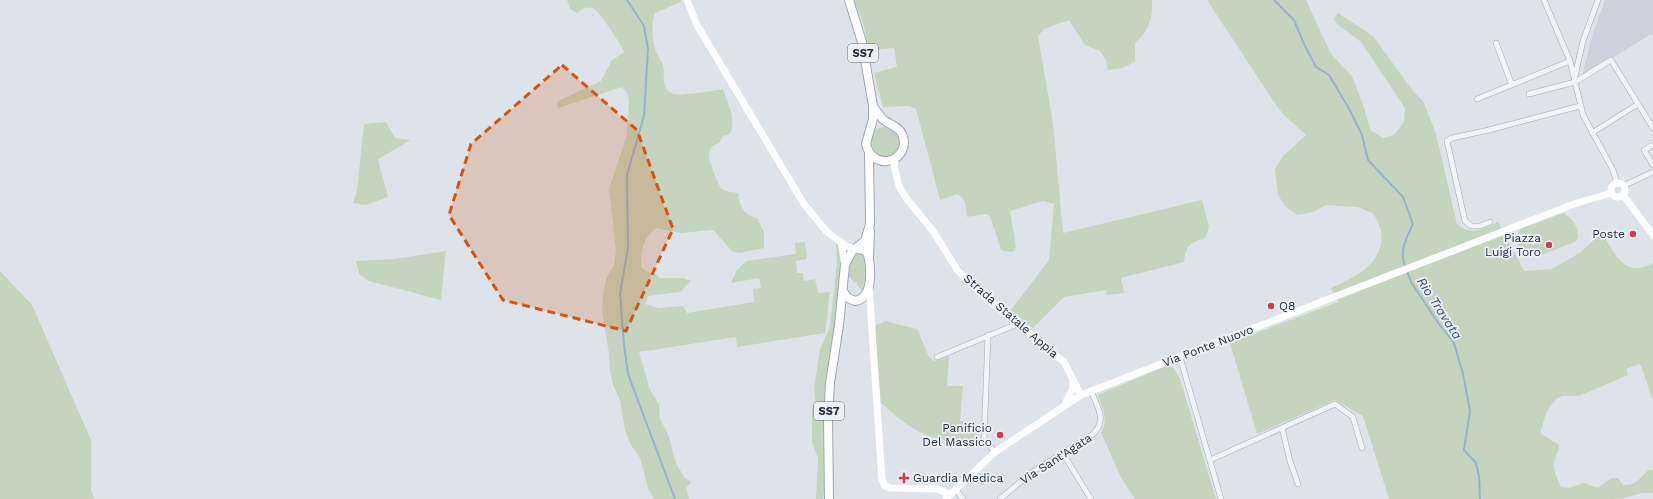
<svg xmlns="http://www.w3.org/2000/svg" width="1653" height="499" font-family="'Work Sans',sans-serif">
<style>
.built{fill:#cbd2db}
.green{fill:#c5d4be}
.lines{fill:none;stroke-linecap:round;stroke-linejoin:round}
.stream{stroke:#95b3cd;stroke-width:2}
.street-casing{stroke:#a3aab3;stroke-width:6}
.primary-casing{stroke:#9ca7b6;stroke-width:10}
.street{stroke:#f1f3f7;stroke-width:5}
.secondary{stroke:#fff;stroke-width:7}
.primary{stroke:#fff;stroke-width:8}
.marked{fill:#d45511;fill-opacity:0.2;stroke:#d45511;stroke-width:3;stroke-dasharray:8 5;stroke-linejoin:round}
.poi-dot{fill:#da3657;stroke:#edf1f6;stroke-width:1.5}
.labels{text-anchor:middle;stroke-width:3.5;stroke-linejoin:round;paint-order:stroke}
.shield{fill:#edf1f6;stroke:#616b77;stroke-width:1}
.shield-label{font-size:11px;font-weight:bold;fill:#253141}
.poi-label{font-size:12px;fill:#253141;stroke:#edf1f6;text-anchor:end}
.street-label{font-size:12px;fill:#253141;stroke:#edf1f6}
.water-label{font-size:13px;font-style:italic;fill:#2c5279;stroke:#edf1f6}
</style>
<rect width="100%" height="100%" fill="#dee3e9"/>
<!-- built -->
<path class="built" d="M1605,0H1653V35H1650L1582,76L1593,33Z"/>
<!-- green -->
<path class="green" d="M567,0H681V2L655,13C651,24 652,40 656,52C658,57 662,61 663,65C666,76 659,89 674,94C681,96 713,91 723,89C727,103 737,119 730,134L723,136L719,143L712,146C710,150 709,152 709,156C709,161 718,185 722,189C726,192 733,192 738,193C739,206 744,215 757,218L764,232V248L740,253L733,252L713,230L680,233L657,228C643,236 641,253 641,267L647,272L655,273L660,278H683L691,281L680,292L648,296L645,304L659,308L683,306L687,313L754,302L753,289L761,288L759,278L731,283L737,270L746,261L796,254L795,243L805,242L807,259L796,261L797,273H803L804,281L815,279L818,293L830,292L825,333L737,347L736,337L639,352L650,390L659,404L660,419L668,434L676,463L684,477L691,482L686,488L689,499H654L648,488L640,458L631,445L625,430L620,400L613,385L610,370L609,354L602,311L603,295L606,279L614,265L616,250L609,189L626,138L628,116L629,100L627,93L622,87L558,108L557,104L560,100L601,81L612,60L624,52C621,44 599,10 592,8C586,6 581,10 577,13L570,9Z
M854,0H1152C1153,18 1149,32 1135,43V62L1122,68L1108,70L1106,60L1100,51L1085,45L1069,20L1044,29L1038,36L1053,123L1063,233L1202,200L1209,227L1205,238C1188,244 1186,245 1184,262L1121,278L1124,293L1107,295L1106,290L1064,297L1033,328L1011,310L1049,260L1054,204L1043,201L1010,211L1016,246L1015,251L1011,252L1001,250L990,216L985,214L967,217L965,202L958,194L940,200L916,109L909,106L883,107L874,73L897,67L894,48L869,50L863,23Z
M1207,0H1306L1331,54L1352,76L1364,107L1370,130L1383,138L1394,135L1404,122L1405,108L1361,42L1337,24L1334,19L1338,13L1373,36L1413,91L1423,101L1436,134L1457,224C1473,237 1481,229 1498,222L1524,271L1552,269L1581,252L1602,232C1614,253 1624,279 1653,263V401L1641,366L1639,364L1626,369L1628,375L1579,396H1563L1556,399L1547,411L1540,433L1559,445C1559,452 1556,454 1554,461C1552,469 1558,479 1561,487L1569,488L1584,483L1598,488L1611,478H1618L1623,485C1635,486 1641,478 1648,470H1653V493H1642L1624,498L1612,499H1389L1363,416L1335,400L1257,434L1230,343L1338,302L1331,288C1355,278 1386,262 1381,231C1380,225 1376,219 1374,214L1358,207L1326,205L1313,212L1297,215L1285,206L1278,195L1275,169L1283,156L1306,135L1283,114L1274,102Z
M386,122L395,138L411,140L378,159L388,197L366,205L353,203L357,191L364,124Z
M870 142a15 15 0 1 1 30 0a15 15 0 1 1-30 0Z
M1563,213C1573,218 1578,227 1578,238L1575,242L1536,257C1523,254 1509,241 1521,229Z
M836,243L838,244C849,289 829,345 826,392C823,428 828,464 823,499H816L818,458L812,442V408L815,400L814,388L820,349L830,327L837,263Z
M446,251L441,300L369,281L359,274L356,261L395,259Z
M857,254H862C871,264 867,280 863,291L857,285V282L855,283L848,275L850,263Z
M0,271L32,305L91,440V490L94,499H0Z
M886,321L917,329L929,357L934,361L949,356L947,386H963L960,421L974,422L975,440C964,440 951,442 941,439C916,434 899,419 881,403L874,326Z
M1168,365L1174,368L1180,379L1216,499H1135L1121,478L1101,432C1109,421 1102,406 1098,395Z"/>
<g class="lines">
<!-- stream -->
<path class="stream" d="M627,0L644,26L648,49L644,116L627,175L628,248L620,294L624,345L628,374L675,499
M1274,0L1294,20L1304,44L1316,67L1329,75L1348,107L1362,135L1368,160L1403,197L1413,224C1406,240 1399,249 1405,267
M1407,271L1411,282L1439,324L1454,343L1463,374L1470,411L1464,450L1476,463L1479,476L1480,499"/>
<defs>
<path id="street" d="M1544,0L1570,61L1583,115L1613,170L1617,183
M1496,43L1512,85
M1575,76L1583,41L1598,0
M1529,94L1575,82L1611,60L1653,128
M1477,99L1570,61
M1592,133L1638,104
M1653,145L1644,150L1653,165
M1623,186L1653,172
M1490,222L1480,226H1471L1465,221L1447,141L1452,138L1489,130L1580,106
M988,335L984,439L995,452
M937,357L1020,323
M1180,357L1221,499
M1282,428L1290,461L1298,484
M1062,452L1091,499
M1210,460L1335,404L1353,417L1362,448
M956,490L963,499
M1000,499L1031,473L1093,434C1107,421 1098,407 1091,391"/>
<path id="primary" d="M849,0L862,42L873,106V119L866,144C874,175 913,159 902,134C899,127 891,125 885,121C880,117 877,112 873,106
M869,259L870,231
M843,291L848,298L855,301C874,298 871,268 868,254L864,250L857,249
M829,499L828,418L830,383L839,325L845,265L852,251L865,241L870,224L869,153"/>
</defs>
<!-- street casing -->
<use href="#street" class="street-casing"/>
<!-- primary casing -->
<use href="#primary" class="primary-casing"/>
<!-- street -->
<use href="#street" class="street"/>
<!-- secondary -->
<path class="secondary" d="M687,0L697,25L804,204L827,232L846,246L856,249
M895,159L894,166L899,186L906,198L933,231L958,271L983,295L1064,362L1081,395
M1611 190a7 7 0 1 1 14 0a7 7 0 1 1-14 0Z
M1623,195L1653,235
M841,242L845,265
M869,285L882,480L885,486L890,488L938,489L950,495
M1066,402L1073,388V380
M946,499L995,452L1081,395L1574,204L1611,193"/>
<!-- primary -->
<use href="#primary" class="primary"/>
</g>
<!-- marked area -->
<path class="marked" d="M562,65L637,130L673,229L626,331L503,300L449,215L471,144Z"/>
<!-- markers -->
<g class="poi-dot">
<circle cx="1633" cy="234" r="4"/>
<circle cx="1549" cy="245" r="4"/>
<circle cx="1271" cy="306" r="4"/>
<circle cx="1000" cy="435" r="4"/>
<path d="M902 472h4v4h4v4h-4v4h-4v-4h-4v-4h4z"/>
</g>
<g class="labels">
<!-- shield labels -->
<g class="shield">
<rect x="848" y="44" width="30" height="18" rx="3"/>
<rect x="814" y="402" width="30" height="18" rx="3"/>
</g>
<g class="shield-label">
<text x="863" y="57">SS7</text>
<text x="829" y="415">SS7</text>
</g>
<!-- poi labels -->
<g class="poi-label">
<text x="1625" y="238">Poste</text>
<text x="1541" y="242">Piazza<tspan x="1541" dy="14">Luigi Toro</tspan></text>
<text x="1279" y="310" text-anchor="start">Q8</text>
<text x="992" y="432">Panificio<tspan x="992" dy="14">Del Massico</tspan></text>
<text x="913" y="482" text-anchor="start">Guardia Medica</text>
</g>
<!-- street labels -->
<g class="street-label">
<text transform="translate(1011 316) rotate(41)" y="4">Strada Statale Appia</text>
<text transform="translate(1208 346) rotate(-21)" y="4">Via Ponte Nuovo</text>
<text transform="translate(1056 459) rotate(-33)" y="4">Via Sant'Agata</text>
</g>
<!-- water labels -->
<g class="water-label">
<text transform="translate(1440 308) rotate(57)" y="5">Rio Travata</text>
</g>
</g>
</svg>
